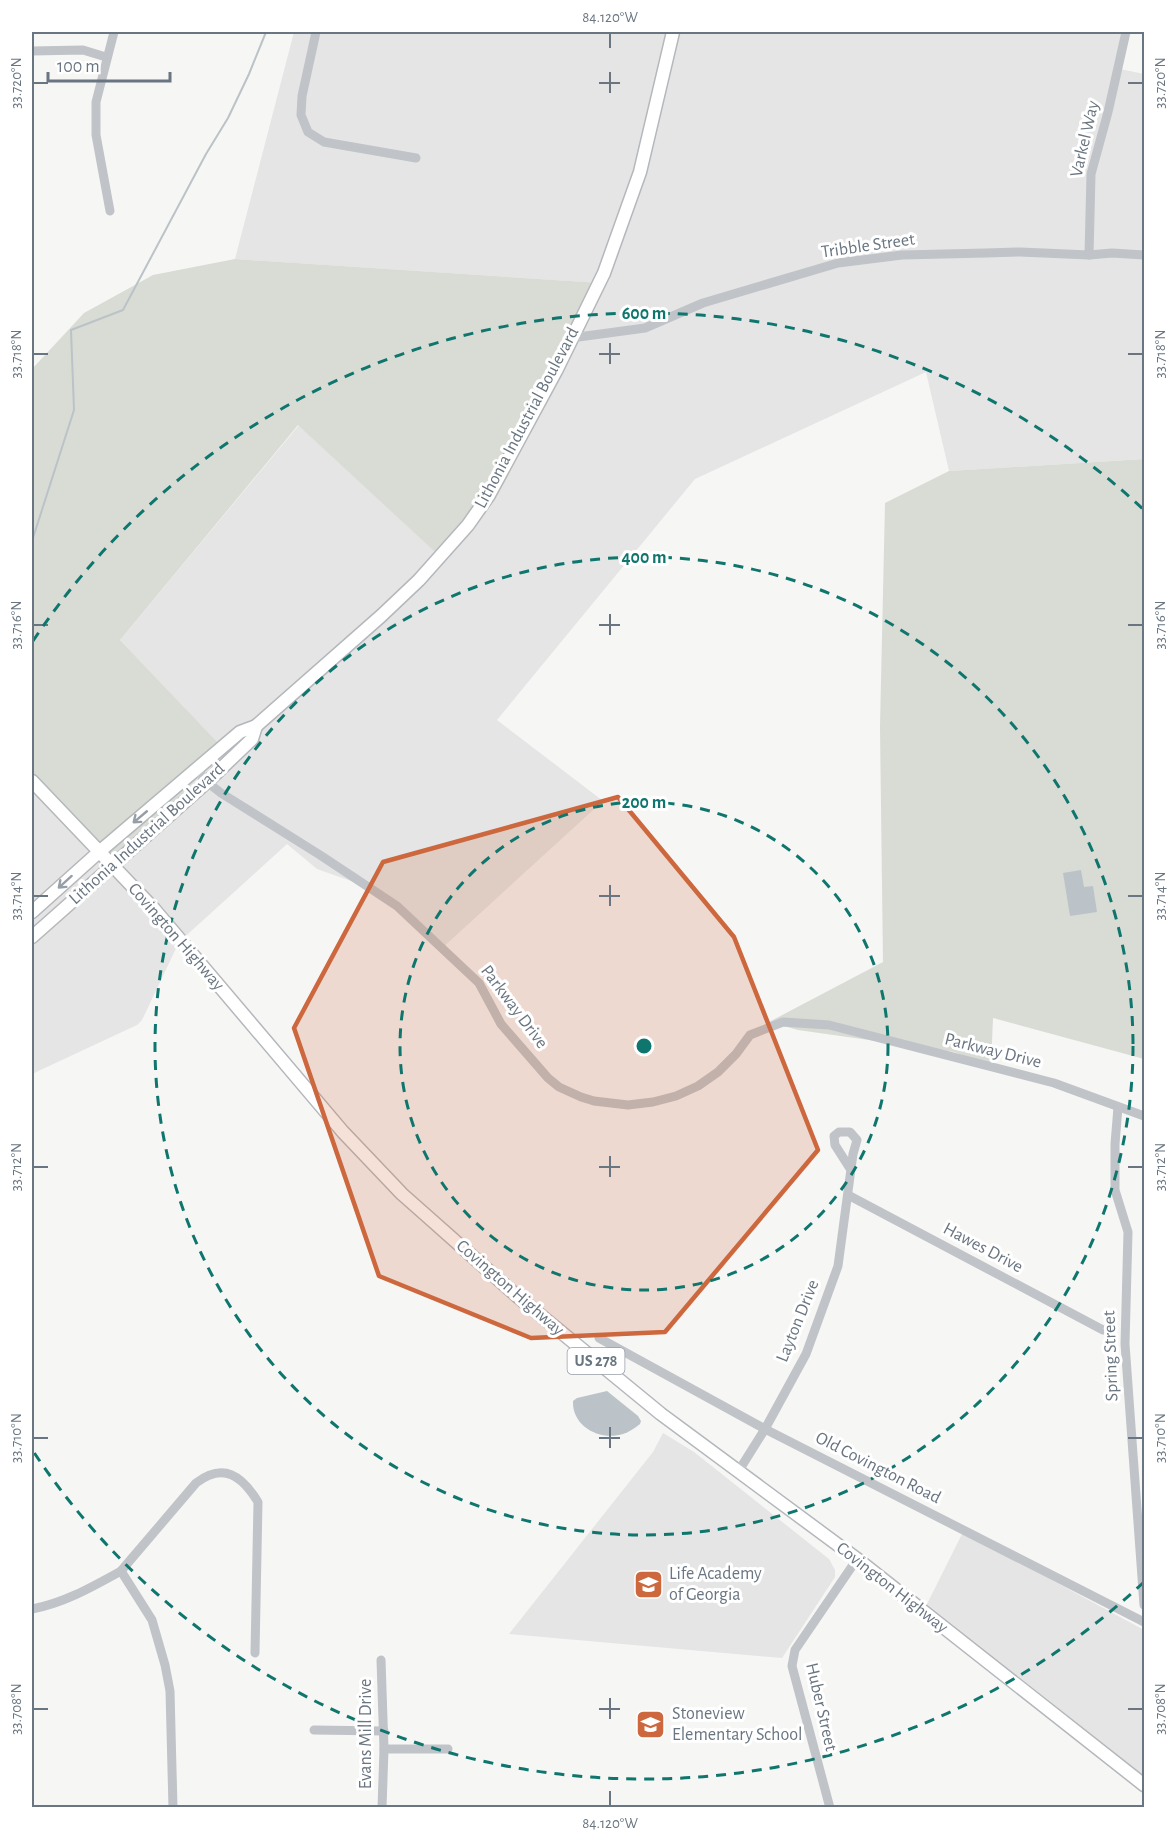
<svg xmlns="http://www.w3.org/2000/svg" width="1176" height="1839" font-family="'Alegreya Sans',sans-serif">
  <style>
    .built { fill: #e4e5e4 }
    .green { fill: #d8dcd5 }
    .water { fill: #bbc3c8 }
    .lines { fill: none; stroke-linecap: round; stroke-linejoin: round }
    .stream { stroke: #bbc3c8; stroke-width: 2 }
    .major-casing { stroke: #b4b7bb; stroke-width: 15 }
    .minor { stroke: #c0c3c7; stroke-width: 9 }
    .major { stroke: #fff; stroke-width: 12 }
    .oneway { stroke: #969ea7 }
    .marked { fill: #cd673d; fill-opacity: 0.2; stroke: #cd673d; stroke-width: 4.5; stroke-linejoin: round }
    .ticks { fill: none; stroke: #697581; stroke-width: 2 }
    .ring { fill: none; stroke: #0f766e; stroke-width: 3; stroke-dasharray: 10 8 }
    .labels { text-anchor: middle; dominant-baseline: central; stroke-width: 6; stroke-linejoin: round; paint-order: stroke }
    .shield { fill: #fff; stroke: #969ea7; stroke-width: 1.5 }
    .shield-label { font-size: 16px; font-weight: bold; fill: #697581 }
    .street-label { font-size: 18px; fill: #697581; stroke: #fff }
    .poi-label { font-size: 18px; fill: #697581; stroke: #fff; text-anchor: start }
    .centre { fill: #0f766e; stroke: #fff; stroke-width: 3 }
    .ring-label { font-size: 18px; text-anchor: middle; font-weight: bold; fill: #0f766e; stroke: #fff; stroke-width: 6; stroke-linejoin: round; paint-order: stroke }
    .neatline { fill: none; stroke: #697581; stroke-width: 2 }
    .ticks-label { font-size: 15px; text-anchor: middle; fill: #697581 }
  </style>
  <rect width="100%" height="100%" fill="#f6f6f4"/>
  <g class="built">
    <path d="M294,32H1125L1115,68L1144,74V459L949,471L926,372L695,479L497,720L603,801L440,950L371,888L317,869L287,844L179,942L142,1020L137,1025L32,1074V783L112,865L225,750L120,640L299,425L436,553L600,283L235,259Z"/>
    <path d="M663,1433L694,1452L829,1559L835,1570V1577L782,1658L509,1634L653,1452Z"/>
    <path d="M963,1532L1144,1630V1776L927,1604Z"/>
  </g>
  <g class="green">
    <path d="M235,259L601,283L500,480L436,553L298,425L120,640L225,750L112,866L32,783V369L84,313L153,275Z"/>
    <path d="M1144,459V1059L993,1018L991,1065L954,1052L798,1030L769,1022L883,962L880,727L885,503L949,471Z"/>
  </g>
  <g class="water">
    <path d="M1081,870L1084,887L1093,886L1097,912L1070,916L1063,873Z"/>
    <path d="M607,1391L638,1416L641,1421L640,1424C635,1428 629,1432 623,1434C600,1441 572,1427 573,1401L577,1398Z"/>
  </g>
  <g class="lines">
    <path class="stream" d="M32,541L74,410L71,330L123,310L206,154L228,118L249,74L266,32"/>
    <defs>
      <g id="major">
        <path d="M32,781L154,909L343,1132L402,1194L428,1217L517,1296L661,1414L857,1559L1144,1785"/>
        <path d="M32,912L99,852L240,732L256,726L381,616L419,580L468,525L489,495L556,371L604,273L640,172L673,32"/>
        <path d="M32,937L207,782L252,739L256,726"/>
      </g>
    </defs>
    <use href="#major" class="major-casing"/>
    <g class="minor">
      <path d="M316,32L302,96L301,115L308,132L324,142L416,158"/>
      <path d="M32,51L83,50L106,57"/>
      <path d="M110,211L96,135V102L114,32"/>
      <path d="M1089,255L1091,174L1108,112L1126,32"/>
      <path d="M571,338L645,328L703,303L838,263L902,255L986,253L1020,252L1089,255L1112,253L1144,255"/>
      <path d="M196,769L207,782L221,793L320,855L397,906L479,983L501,1024L548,1078L559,1087L581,1097L594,1101L628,1105L653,1102L676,1096L698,1086L718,1072L736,1054L750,1035L783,1022L829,1025L1054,1083L1144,1116"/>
      <path d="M1118,1107L1115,1144V1190L1128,1232L1125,1344L1144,1605"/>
      <path d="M848,1195L1103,1330"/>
      <path d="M599,1338L765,1429L1144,1622"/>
      <path d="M738,1472L765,1429L806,1354L838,1266L853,1154L857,1140L850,1132H839L834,1136L835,1145L851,1170"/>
      <path d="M32,1609C64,1603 92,1587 121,1571"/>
      <path d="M381,1660L384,1749L382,1808"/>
      <path d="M314,1730L384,1731"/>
      <path d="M384,1749H448"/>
      <path d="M173,1808L170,1691L165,1665L152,1620L121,1571L196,1483C224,1462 242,1476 258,1502L255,1653"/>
      <path d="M830,1808L792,1666L795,1650L857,1559"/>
    </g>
    <use href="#major" class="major"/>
  </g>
  <defs><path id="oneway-shaft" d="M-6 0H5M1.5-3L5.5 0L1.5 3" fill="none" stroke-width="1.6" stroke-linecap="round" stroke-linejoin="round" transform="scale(1.5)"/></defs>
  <g class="oneway">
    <use href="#oneway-shaft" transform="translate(140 817) rotate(140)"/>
    <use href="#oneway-shaft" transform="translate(65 882) rotate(138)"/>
  </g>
  <path class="marked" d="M618,797L734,937L818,1150L665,1332L531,1338L379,1276L294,1028L383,862Z"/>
  <path class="ticks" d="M610,33V48M610,72V93M33,83H48M599,83H620M1128,83H1143M610,343V364M33,354H48M599,354H620M1128,354H1143M610,614V635M33,625H48M599,625H620M1128,625H1143M610,885V906M33,896H48M599,896H620M1128,896H1143M610,1156V1177M33,1167H48M599,1167H620M1128,1167H1143M610,1427V1448M33,1438H48M599,1438H620M1128,1438H1143M610,1698V1719M33,1709H48M599,1709H620M1128,1709H1143M610,1791V1806"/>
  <g class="ring">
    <circle cx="644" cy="1046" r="244"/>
    <circle cx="644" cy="1046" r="489"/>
    <path d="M1144 1582A733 733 0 0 1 33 1451M33 641A733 733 0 0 1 1144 510"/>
  </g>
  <defs>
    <symbol id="school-square" viewBox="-11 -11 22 22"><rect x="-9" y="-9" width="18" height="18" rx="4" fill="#cd673d" stroke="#fff"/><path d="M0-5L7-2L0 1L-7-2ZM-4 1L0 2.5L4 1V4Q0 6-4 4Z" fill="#fff"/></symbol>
  </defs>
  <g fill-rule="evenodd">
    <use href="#school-square" x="632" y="1568" width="33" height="33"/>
    <use href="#school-square" x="634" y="1708" width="33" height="33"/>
  </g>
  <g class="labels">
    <rect class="shield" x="567.5" y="1348" width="57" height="26" rx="4.5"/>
    <g class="shield-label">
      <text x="596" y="1361">US 278</text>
    </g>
    <g class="street-label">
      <text transform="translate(1085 139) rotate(-77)">Varkel Way</text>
      <text transform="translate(868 246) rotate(-8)">Tribble Street</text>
      <text transform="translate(527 418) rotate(-62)">Lithonia Industrial Boulevard</text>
      <text transform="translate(147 834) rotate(-42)">Lithonia Industrial Boulevard</text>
      <text transform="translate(176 937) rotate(49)">Covington Highway</text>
      <text transform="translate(514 1007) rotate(53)">Parkway Drive</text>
      <text transform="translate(993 1051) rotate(14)">Parkway Drive</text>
      <text transform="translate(983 1248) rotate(28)">Hawes Drive</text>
      <text transform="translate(510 1288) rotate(41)">Covington Highway</text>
      <text transform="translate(798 1321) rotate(-68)">Layton Drive</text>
      <text transform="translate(1111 1356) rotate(-92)">Spring Street</text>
      <text transform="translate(878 1468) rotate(27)">Old Covington Road</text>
      <text transform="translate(892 1588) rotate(38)">Covington Highway</text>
      <text transform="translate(821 1707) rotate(77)">Huber Street</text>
      <text transform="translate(366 1734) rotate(-90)">Evans Mill Drive</text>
    </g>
    <g class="poi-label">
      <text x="669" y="1574">Life Academy<tspan x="669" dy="21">of Georgia</tspan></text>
      <text x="672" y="1714">Stoneview<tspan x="672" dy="21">Elementary School</tspan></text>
    </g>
  </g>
  <circle cx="644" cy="1046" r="9" class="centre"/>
  <g class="ring-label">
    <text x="644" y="319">600 m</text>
    <text x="644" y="563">400 m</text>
    <text x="644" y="808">200 m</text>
  </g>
  <rect width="1176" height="1839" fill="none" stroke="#ffffff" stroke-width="66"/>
  <path d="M48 72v9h122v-9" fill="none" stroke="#697581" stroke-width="3"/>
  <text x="57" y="72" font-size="18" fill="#697581" stroke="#ffffff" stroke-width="4.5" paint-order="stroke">100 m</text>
  <rect x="33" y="33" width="1110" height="1773" class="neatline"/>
  <g class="ticks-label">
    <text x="610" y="22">84.120°W</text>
    <text transform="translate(16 83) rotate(-90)" y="5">33.720°N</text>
    <text transform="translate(1160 83) rotate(-90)" y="5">33.720°N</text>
    <text transform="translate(16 354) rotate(-90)" y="5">33.718°N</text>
    <text transform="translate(1160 354) rotate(-90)" y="5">33.718°N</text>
    <text transform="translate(16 625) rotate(-90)" y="5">33.716°N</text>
    <text transform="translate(1160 625) rotate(-90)" y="5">33.716°N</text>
    <text transform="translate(16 896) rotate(-90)" y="5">33.714°N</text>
    <text transform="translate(1160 896) rotate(-90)" y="5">33.714°N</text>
    <text transform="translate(16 1167) rotate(-90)" y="5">33.712°N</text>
    <text transform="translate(1160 1167) rotate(-90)" y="5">33.712°N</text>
    <text transform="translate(16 1438) rotate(-90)" y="5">33.710°N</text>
    <text transform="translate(1160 1438) rotate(-90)" y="5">33.710°N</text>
    <text transform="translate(16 1709) rotate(-90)" y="5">33.708°N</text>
    <text transform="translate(1160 1709) rotate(-90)" y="5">33.708°N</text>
    <text x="610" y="1828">84.120°W</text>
  </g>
</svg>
